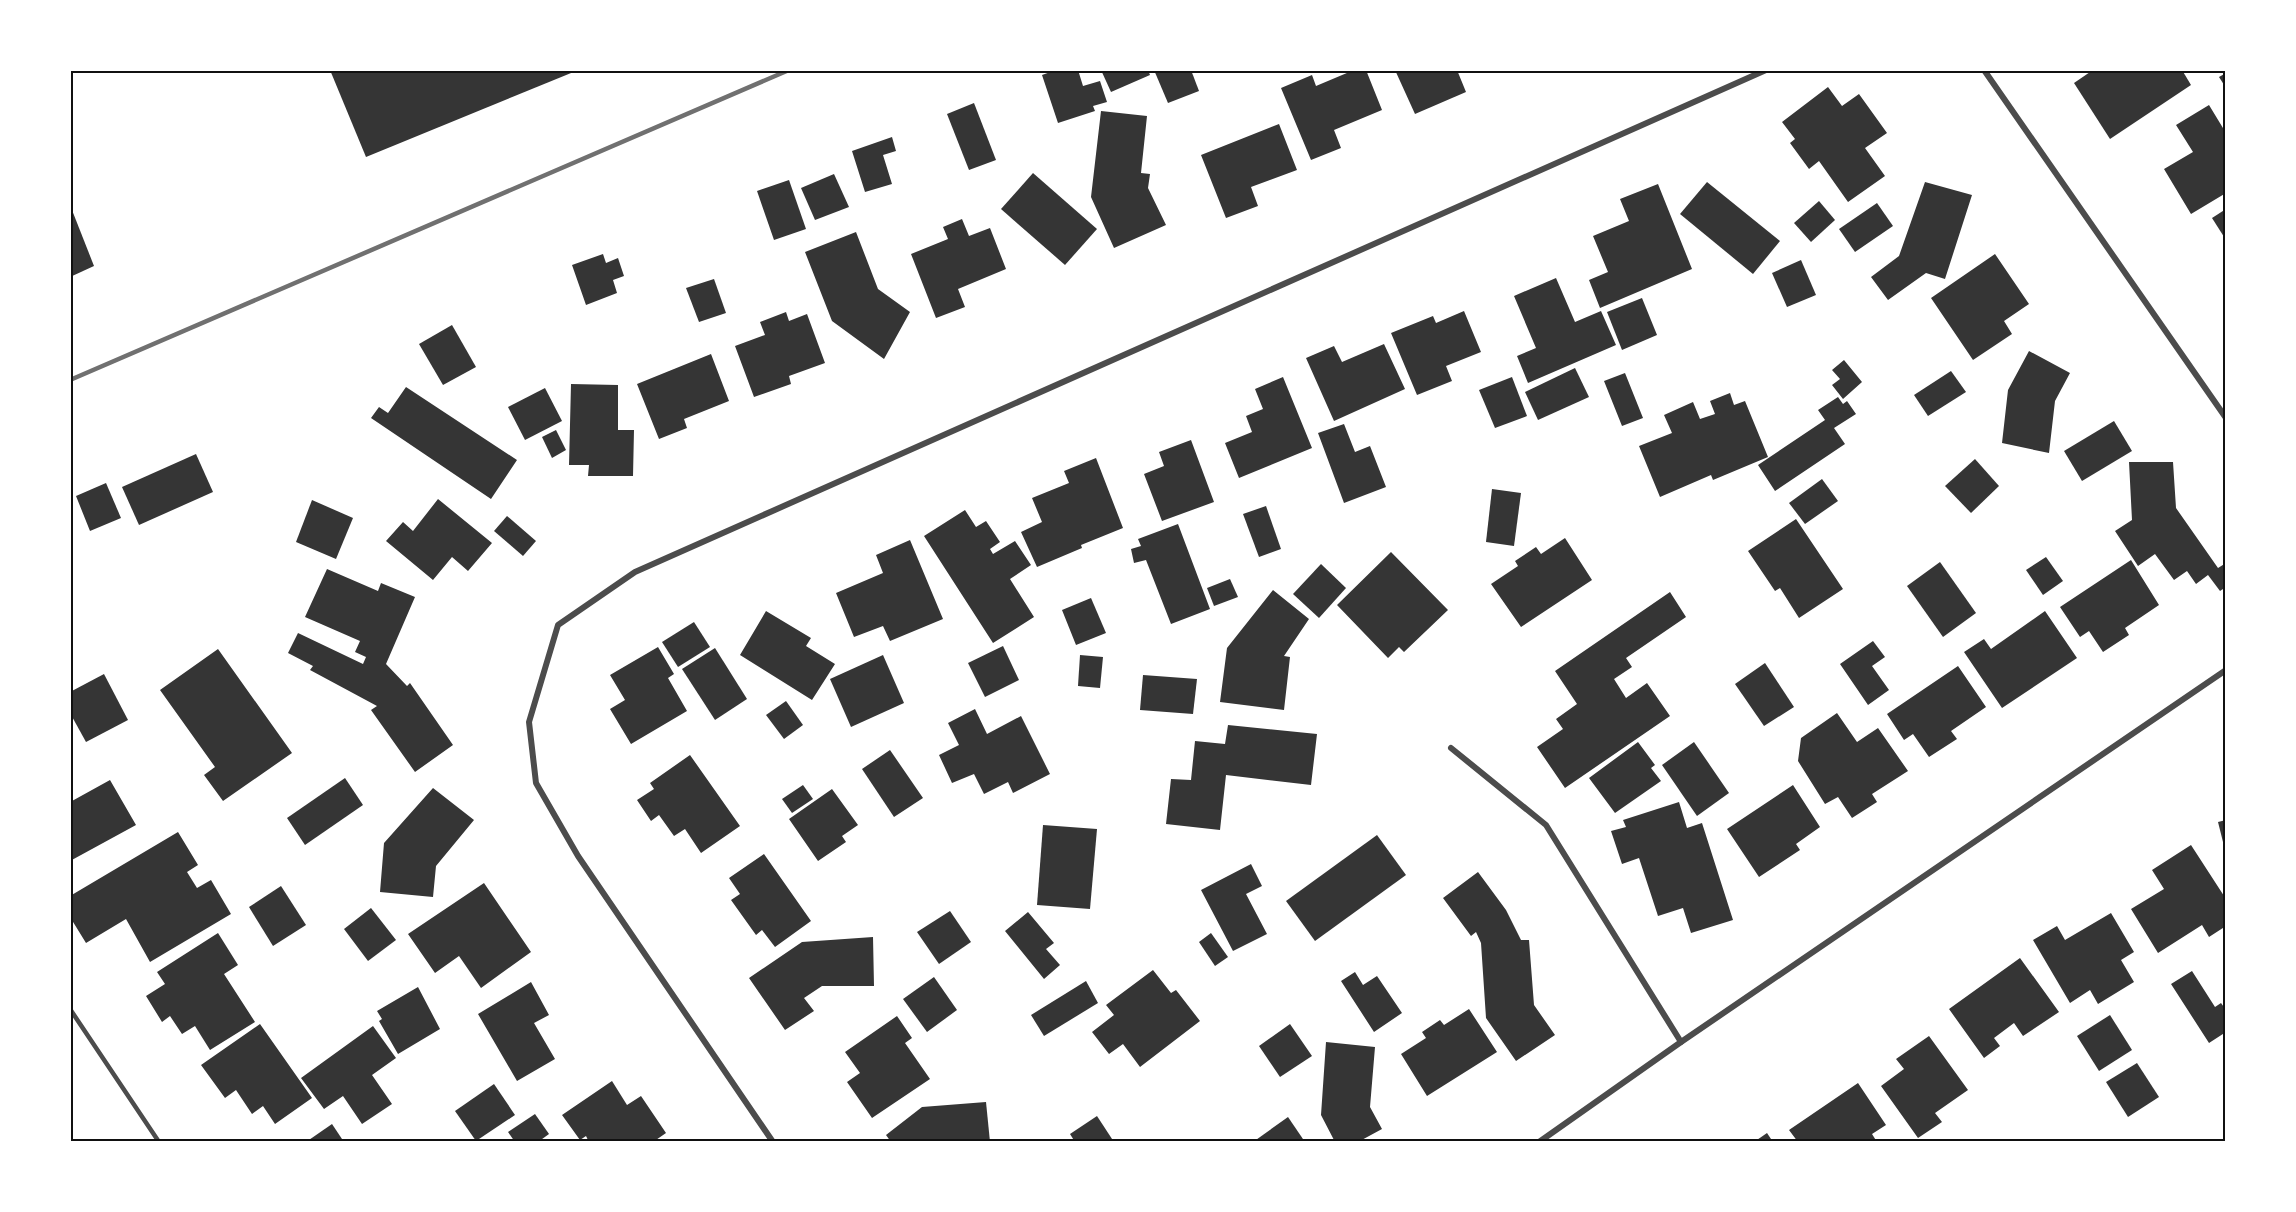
<svg xmlns="http://www.w3.org/2000/svg" width="2296" height="1212" font-family="'Archivo Narrow',sans-serif">
  <style>
    .building { fill: #353535 }
    .lines { fill: none; stroke-linecap: round; stroke-linejoin: round }
    .service { stroke: #4c4c4c; stroke-width: 4.5 }
    .minor { stroke: #4c4c4c; stroke-width: 6 }
    .rail { stroke: #707070; stroke-width: 4.5 }
    .neatline { fill: none; stroke: #111; stroke-width: 2 }
  </style>
  <rect width="100%" height="100%" fill="#fff"/>
  <g class="building">
    <path d="M330,70H576V71L366,157Z"/>
    <path d="M1056,70H1078L1083,86L1100,81L1107,102L1093,106L1095,111L1058,123L1042,75Z"/>
    <path d="M1101,70H1148L1150,75L1111,92Z"/>
    <path d="M1154,70H1191L1199,91L1168,103Z"/>
    <path d="M1354,70H1366L1382,110L1334,130L1341,148L1311,160L1281,88L1312,75L1316,86Z"/>
    <path d="M1395,70H1457L1466,92L1415,114Z"/>
    <path d="M2093,70H2182L2191,85L2110,139L2074,83Z"/>
    <path d="M2226,73V88L2219,77Z"/>
    <path d="M1828,87L1842,106L1859,94L1887,133L1865,148L1885,176L1848,202L1819,161L1809,169L1790,143L1795,139L1782,122Z"/>
    <path d="M974,103L996,160L969,170L947,114Z"/>
    <path d="M2209,105L2226,133V193L2191,214L2164,169L2193,152L2176,125Z"/>
    <path d="M1101,111L1147,116L1141,173L1150,174L1148,188L1166,225L1114,248L1091,197Z"/>
    <path d="M1279,124L1297,170L1251,187L1258,206L1226,218L1201,155Z"/>
    <path d="M892,137L896,151L883,155L892,184L865,192L852,151Z"/>
    <path d="M1033,173L1097,229L1065,265L1001,209Z"/>
    <path d="M834,174L849,207L815,220L801,188Z"/>
    <path d="M789,180L806,229L774,240L757,191Z"/>
    <path d="M1707,182L1780,241L1753,274L1680,214Z"/>
    <path d="M1925,182L1972,195L1945,279L1926,273L1888,300L1871,277L1899,256Z"/>
    <path d="M1658,184L1692,269L1600,308L1589,280L1608,272L1593,236L1629,221L1620,199Z"/>
    <path d="M1819,201L1835,220L1811,242L1794,223Z"/>
    <path d="M1877,203L1893,226L1855,252L1839,229Z"/>
    <path d="M70,205L94,266L70,277Z"/>
    <path d="M2226,209V240L2212,218Z"/>
    <path d="M962,219L969,236L990,228L1006,269L958,289L965,307L936,318L911,254L948,239L943,227Z"/>
    <path d="M856,232L878,289L910,312L884,359L832,321L805,252Z"/>
    <path d="M603,254L606,263L618,258L624,276L613,280L617,293L586,305L572,265Z"/>
    <path d="M1995,254L2029,304L2004,321L2012,334L1973,360L1931,298Z"/>
    <path d="M1801,260L1816,295L1787,307L1772,273Z"/>
    <path d="M1556,278L1575,322L1601,311L1616,345L1528,383L1517,356L1536,348L1514,296Z"/>
    <path d="M714,279L726,313L699,322L686,288Z"/>
    <path d="M1642,298L1657,335L1622,350L1607,312Z"/>
    <path d="M1464,311L1481,352L1446,366L1452,381L1417,395L1391,333L1433,316L1436,323Z"/>
    <path d="M786,312L789,321L807,314L825,363L789,376L791,384L754,397L735,346L765,335L760,322Z"/>
    <path d="M452,325L476,367L443,385L419,344Z"/>
    <path d="M1384,344L1405,389L1334,421L1306,358L1334,346L1342,362Z"/>
    <path d="M2029,351L2070,373L2055,401L2049,453L2002,443L2008,390Z"/>
    <path d="M711,354L729,401L684,419L687,428L659,439L637,384Z"/>
    <path d="M1844,360L1862,382L1843,399L1832,385L1840,379L1832,370Z"/>
    <path d="M1575,368L1589,397L1538,420L1525,392Z"/>
    <path d="M1951,371L1966,392L1928,416L1914,395Z"/>
    <path d="M1625,373L1643,418L1622,426L1604,381Z"/>
    <path d="M1283,377L1312,448L1239,478L1225,443L1252,432L1246,416L1263,409L1255,389Z"/>
    <path d="M1512,377L1527,416L1495,428L1479,390Z"/>
    <path d="M571,384L618,385V430H634L633,476H588L589,465H569Z"/>
    <path d="M406,387L517,460L491,499L371,418L379,407L388,413Z"/>
    <path d="M545,388L562,421L525,440L508,407Z"/>
    <path d="M1730,393L1734,405L1745,401L1768,457L1713,480L1711,475L1660,497L1639,446L1672,433L1664,415L1693,402L1700,419L1715,414L1710,401Z"/>
    <path d="M1838,397L1843,404L1847,401L1856,414L1834,428L1845,444L1775,491L1758,465L1825,420L1818,410Z"/>
    <path d="M2114,421L2132,451L2082,481L2064,451Z"/>
    <path d="M1344,424L1355,452L1370,446L1386,487L1344,503L1318,433Z"/>
    <path d="M556,430L566,450L552,458L542,437Z"/>
    <path d="M1191,440L1214,502L1162,521L1144,474L1164,466L1159,452Z"/>
    <path d="M196,454L213,492L139,525L122,487Z"/>
    <path d="M1096,458L1123,528L1081,545L1082,548L1037,567L1021,532L1042,522L1032,498L1069,483L1064,471Z"/>
    <path d="M1975,459L1999,486L1971,513L1945,486Z"/>
    <path d="M2129,462H2173L2176,508L2218,568L2226,563V587L2220,591L2208,575L2196,584L2187,571L2174,580L2155,554L2138,566L2115,531L2132,520Z"/>
    <path d="M1822,479L1838,501L1805,524L1789,503Z"/>
    <path d="M106,483L121,518L90,531L76,496Z"/>
    <path d="M1492,489L1521,493L1514,546L1486,542Z"/>
    <path d="M438,499L492,543L468,571L452,557L433,580L386,541L403,522L413,531Z"/>
    <path d="M312,500L353,518L336,559L296,542Z"/>
    <path d="M1266,506L1281,549L1259,557L1243,514Z"/>
    <path d="M965,510L976,527L986,521L1000,542L990,549L993,554L1015,541L1031,565L1010,579L1034,617L993,643L924,536Z"/>
    <path d="M507,516L536,541L523,556L494,531Z"/>
    <path d="M1796,519L1843,589L1799,618L1780,588L1775,591L1748,551Z"/>
    <path d="M1178,524L1210,609L1171,624L1146,560L1134,563L1131,549L1141,546L1138,539Z"/>
    <path d="M1565,538L1592,580L1521,627L1491,584L1518,566L1515,561L1536,547L1541,554Z"/>
    <path d="M910,540L943,619L890,641L883,626L854,637L836,593L883,573L876,555Z"/>
    <path d="M1391,552L1448,610L1404,652L1399,647L1388,658L1337,605Z"/>
    <path d="M2046,557L2063,581L2043,595L2026,570Z"/>
    <path d="M2131,560L2159,605L2125,628L2129,635L2103,652L2089,631L2080,637L2060,607Z"/>
    <path d="M1940,562L1976,613L1943,637L1907,586Z"/>
    <path d="M1321,564L1346,588L1319,618L1293,594Z"/>
    <path d="M327,569L378,591L381,583L415,597L386,664L407,686L410,683L453,745L415,772L371,710L377,706L310,670L313,666L288,653L298,633L363,664L366,657L355,652L360,641L305,617Z"/>
    <path d="M1230,579L1238,597L1214,606L1207,588Z"/>
    <path d="M1273,590L1309,619L1284,656L1290,657L1284,710L1220,702L1227,648Z"/>
    <path d="M1670,592L1686,617L1626,658L1632,667L1614,679L1626,698L1647,683L1670,716L1565,788L1537,747L1563,729L1556,719L1577,704L1555,671Z"/>
    <path d="M1091,598L1106,633L1076,645L1062,610Z"/>
    <path d="M766,611L811,638L806,646L835,664L812,700L740,655Z"/>
    <path d="M2045,611L2077,658L2002,708L1964,652L1984,639L1991,649Z"/>
    <path d="M694,622L710,647L678,667L662,642Z"/>
    <path d="M1873,641L1885,657L1872,666L1889,690L1868,705L1840,664Z"/>
    <path d="M1003,646L1019,680L985,697L968,663Z"/>
    <path d="M658,647L674,674L668,678L687,711L631,744L610,709L625,700L610,675Z"/>
    <path d="M715,648L747,699L715,720L682,669Z"/>
    <path d="M218,649L292,753L223,801L204,775L215,767L160,690Z"/>
    <path d="M883,655L904,703L851,727L830,679Z"/>
    <path d="M1080,655L1103,657L1100,688L1078,686Z"/>
    <path d="M1765,663L1794,707L1764,726L1735,684Z"/>
    <path d="M1958,666L1986,707L1951,731L1957,739L1929,757L1913,734L1904,740L1887,714Z"/>
    <path d="M104,674L128,720L86,742L70,713V692Z"/>
    <path d="M1143,675L1197,679L1193,714L1140,710Z"/>
    <path d="M786,701L803,725L784,739L766,715Z"/>
    <path d="M975,709L987,734L1021,716L1050,774L1013,793L1008,782L984,794L974,774L952,783L939,755L959,745L948,723Z"/>
    <path d="M1837,713L1857,742L1878,728L1908,771L1872,794L1877,802L1852,818L1838,797L1825,804L1798,761L1801,738Z"/>
    <path d="M1228,725L1317,734L1311,785L1226,775L1220,830L1166,824L1171,779L1191,780L1195,741L1225,744Z"/>
    <path d="M1638,742L1655,765L1651,768L1661,781L1615,813L1589,778Z"/>
    <path d="M1694,742L1729,793L1697,816L1662,765Z"/>
    <path d="M890,750L923,798L894,817L862,769Z"/>
    <path d="M690,755L740,826L701,853L685,829L674,836L659,815L651,821L637,800L654,789L650,783Z"/>
    <path d="M345,778L363,805L305,845L287,818Z"/>
    <path d="M110,780L136,825L70,861V798L72,801Z"/>
    <path d="M803,785L813,799L792,813L782,799Z"/>
    <path d="M1793,785L1820,827L1796,844L1800,850L1759,877L1727,829Z"/>
    <path d="M433,788L474,820L436,866L433,897L380,892L384,843Z"/>
    <path d="M832,789L858,825L842,836L846,842L818,861L789,819Z"/>
    <path d="M1679,802L1687,828L1702,823L1733,920L1691,933L1683,908L1658,916L1639,858L1622,864L1611,831L1626,827L1623,820Z"/>
    <path d="M2226,820V850H2225L2218,822Z"/>
    <path d="M1043,825L1097,829L1090,909L1037,905Z"/>
    <path d="M178,832L198,865L187,872L197,888L211,880L231,914L150,962L126,919L86,943L70,917V896Z"/>
    <path d="M1377,835L1406,875L1315,941L1286,901Z"/>
    <path d="M2191,845L2226,899V926L2209,937L2202,925L2158,953L2131,909L2164,889L2152,870Z"/>
    <path d="M764,854L811,921L775,947L762,930L756,935L731,900L740,894L729,878Z"/>
    <path d="M1251,864L1262,886L1246,894L1267,934L1233,951L1201,890Z"/>
    <path d="M1478,872L1506,910L1521,940H1529L1534,1005L1555,1035L1516,1061L1486,1018L1481,943L1476,932L1471,936L1443,898Z"/>
    <path d="M484,883L531,952L481,988L459,956L435,973L408,934Z"/>
    <path d="M281,886L306,925L273,946L249,907Z"/>
    <path d="M371,908L396,940L368,961L344,929Z"/>
    <path d="M950,911L971,942L939,964L917,932Z"/>
    <path d="M1028,912L1054,943L1046,949L1060,965L1044,979L1005,931Z"/>
    <path d="M2111,913L2134,952L2121,960L2134,982L2098,1004L2090,990L2070,1003L2033,940L2057,926L2065,940Z"/>
    <path d="M218,933L238,965L224,974L255,1022L210,1050L195,1026L182,1034L170,1016L162,1022L146,996L165,984L157,972Z"/>
    <path d="M1211,933L1228,957L1215,966L1199,942Z"/>
    <path d="M873,937L874,986H822L804,998L814,1011L785,1030L749,978L802,942Z"/>
    <path d="M2020,958L2059,1012L2023,1036L2014,1023L1994,1038L2000,1046L1984,1058L1949,1009Z"/>
    <path d="M1153,970L1171,993L1176,990L1200,1021L1140,1067L1123,1044L1109,1054L1092,1032L1114,1015L1106,1005Z"/>
    <path d="M2192,971L2215,1007L2221,1003L2226,1010V1032L2209,1043L2171,984Z"/>
    <path d="M1355,972L1363,985L1377,976L1402,1013L1374,1032L1341,981Z"/>
    <path d="M934,977L957,1010L927,1032L903,999Z"/>
    <path d="M1086,981L1098,1003L1044,1036L1031,1015Z"/>
    <path d="M531,982L549,1015L534,1023L555,1059L517,1081L478,1014Z"/>
    <path d="M418,987L440,1029L398,1054L379,1021L382,1019L377,1011Z"/>
    <path d="M1469,1009L1497,1052L1427,1096L1401,1054L1426,1038L1422,1032L1440,1020L1444,1025Z"/>
    <path d="M2110,1015L2132,1050L2099,1071L2077,1036Z"/>
    <path d="M897,1016L912,1038L905,1043L930,1079L872,1118L847,1082L860,1073L845,1052Z"/>
    <path d="M260,1024L312,1098L275,1124L263,1106L252,1114L236,1090L225,1098L201,1065Z"/>
    <path d="M1290,1024L1312,1056L1280,1077L1259,1046Z"/>
    <path d="M373,1026L396,1058L372,1075L392,1104L362,1124L343,1096L324,1109L301,1078Z"/>
    <path d="M1929,1036L1968,1090L1935,1113L1942,1122L1918,1138L1881,1086L1904,1069L1896,1059Z"/>
    <path d="M1326,1042L1375,1047L1370,1107L1382,1129L1358,1142H1335L1321,1115Z"/>
    <path d="M2137,1063L2159,1097L2128,1117L2106,1082Z"/>
    <path d="M612,1081L627,1105L641,1096L666,1133L653,1142H589L586,1136L580,1140L562,1115Z"/>
    <path d="M1858,1083L1886,1125L1872,1134L1877,1142H1798L1789,1130Z"/>
    <path d="M494,1084L515,1115L476,1141L455,1111Z"/>
    <path d="M986,1102L990,1142H891L886,1135L922,1107Z"/>
    <path d="M535,1114L549,1134L538,1142H515L508,1132Z"/>
    <path d="M1097,1116L1114,1142H1075L1070,1134Z"/>
    <path d="M1288,1117L1305,1142H1253Z"/>
    <path d="M332,1124L344,1142H306Z"/>
    <path d="M1767,1133L1773,1142H1754Z"/>
  </g>
  <g class="lines">
    <path class="service" d="M70,1009L159,1142"/>
    <g class="minor">
      <path d="M1984,70L2226,418"/>
      <path d="M1451,748L1546,825L1681,1042"/>
      <path d="M773,1142L578,856L536,783L529,722L558,625L635,572L1766,70"/>
      <path d="M1539,1142L1681,1042L2226,670"/>
    </g>
    <path class="rail" d="M70,380L789,70"/>
  </g>
  <rect width="2296" height="1212" fill="none" stroke="#ffffff" stroke-width="144"/>
  <rect x="72" y="72" width="2152" height="1068" class="neatline"/>
</svg>
